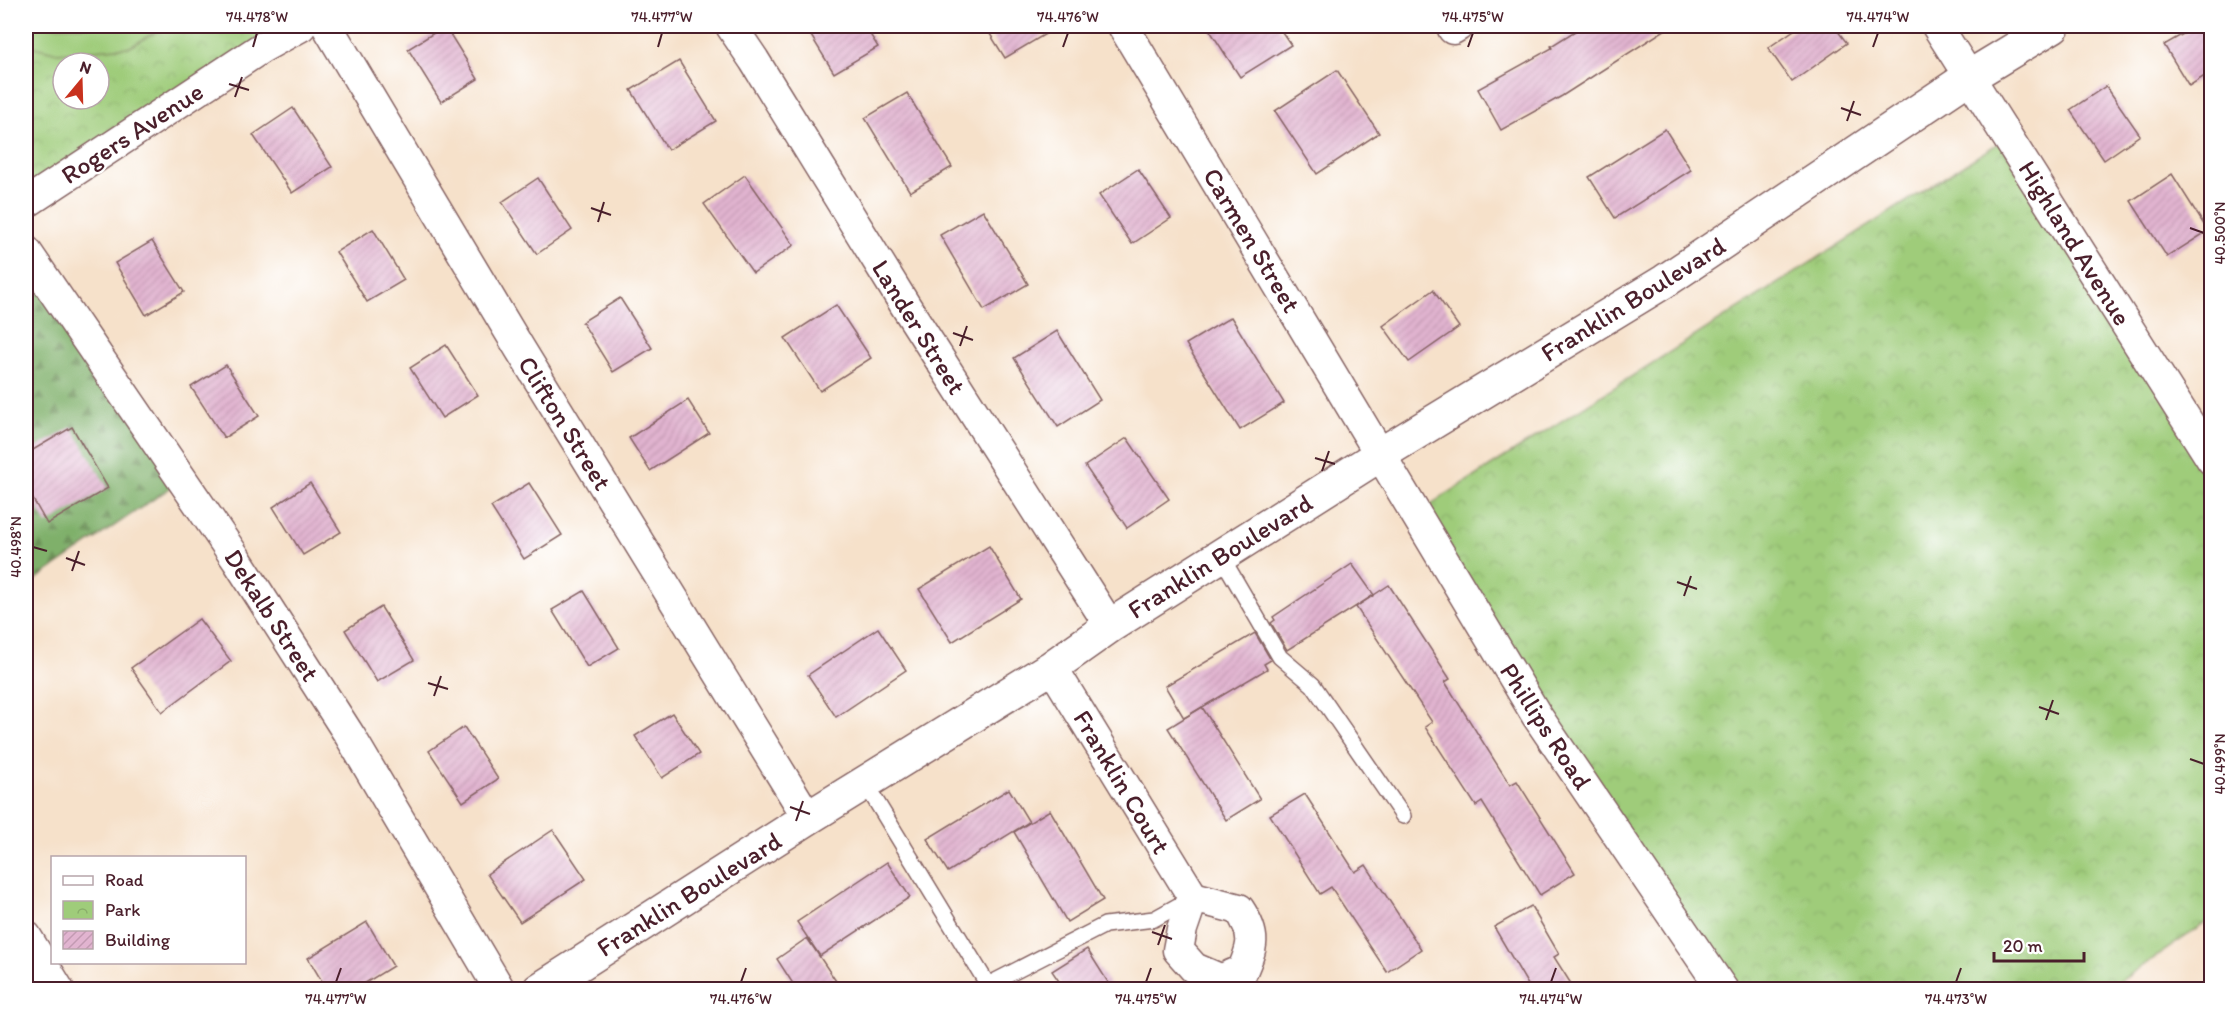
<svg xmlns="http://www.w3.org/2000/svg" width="2237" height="1015" font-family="Itim,sans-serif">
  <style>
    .forest { fill: url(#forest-firs); stroke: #64684a; stroke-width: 1.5 }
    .park { fill: url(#park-crowns); stroke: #747652; stroke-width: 1.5; fill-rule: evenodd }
    .garden { fill: #9fcc7a; stroke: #747652; stroke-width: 1.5 }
    .building { fill: url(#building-hatch) }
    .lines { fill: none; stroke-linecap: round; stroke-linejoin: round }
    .service-casing { stroke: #866363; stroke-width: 18 }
    .minor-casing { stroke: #866363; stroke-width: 33 }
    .tertiary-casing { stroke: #866363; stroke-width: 36 }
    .service { stroke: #fff; stroke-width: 15 }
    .minor { stroke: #fff; stroke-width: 30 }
    .tertiary { stroke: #fff; stroke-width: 33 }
    .ticks { fill: none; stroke: #4a1f2b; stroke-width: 2 }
    .labels { text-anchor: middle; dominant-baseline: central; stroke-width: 4.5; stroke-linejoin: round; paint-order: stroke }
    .street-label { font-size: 26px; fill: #4a1f2b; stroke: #fff }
    .neatline { fill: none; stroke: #4a1f2b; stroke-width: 2 }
    .ticks-label { font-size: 15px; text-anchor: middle; fill: #4a1f2b }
  </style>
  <defs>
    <pattern id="forest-firs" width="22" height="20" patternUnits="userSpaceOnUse" patternTransform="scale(1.5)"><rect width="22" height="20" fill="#7fb06a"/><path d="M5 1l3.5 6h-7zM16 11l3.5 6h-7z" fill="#6a8f57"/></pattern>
    <pattern id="park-crowns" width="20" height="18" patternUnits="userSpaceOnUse" patternTransform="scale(1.5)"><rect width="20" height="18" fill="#9fcc7a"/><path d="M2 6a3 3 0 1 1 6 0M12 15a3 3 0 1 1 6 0" fill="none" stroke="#8aaf6a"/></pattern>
    <pattern id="building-hatch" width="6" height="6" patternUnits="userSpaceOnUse" patternTransform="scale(1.5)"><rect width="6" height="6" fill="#e1b4d0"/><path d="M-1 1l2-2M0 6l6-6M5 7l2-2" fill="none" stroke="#c39ab3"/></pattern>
  </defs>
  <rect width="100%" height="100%" fill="#fff"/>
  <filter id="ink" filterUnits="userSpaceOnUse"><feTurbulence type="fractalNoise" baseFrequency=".0167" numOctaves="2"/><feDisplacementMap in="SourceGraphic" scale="12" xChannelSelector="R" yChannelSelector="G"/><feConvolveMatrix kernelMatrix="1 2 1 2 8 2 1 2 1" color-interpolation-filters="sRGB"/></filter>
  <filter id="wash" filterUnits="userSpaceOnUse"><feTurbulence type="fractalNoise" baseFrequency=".008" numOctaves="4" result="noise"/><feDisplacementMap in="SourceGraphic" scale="24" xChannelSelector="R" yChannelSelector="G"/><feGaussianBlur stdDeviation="1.35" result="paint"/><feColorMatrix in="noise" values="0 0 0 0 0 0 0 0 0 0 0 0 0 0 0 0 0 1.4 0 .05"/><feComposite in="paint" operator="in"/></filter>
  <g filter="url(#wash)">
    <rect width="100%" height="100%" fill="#f6e1ca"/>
    <path class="forest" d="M26,219L183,479L26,586Z"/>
    <g class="park">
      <path d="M26,26H323L26,214ZM63,63H99V99H63Z"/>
      <path d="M2000,142L2211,471V919L2112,987L2113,989H1713L1420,511Z"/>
    </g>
    <path class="garden" d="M26,26H166L130,47L58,53L26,45Z"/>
    <g id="blocks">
      <g class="building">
        <path d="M445,26L478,79L441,102L408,49Z"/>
        <path d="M805,26H865L878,47L834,73Z"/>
        <path d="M985,26H1059L1005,58Z"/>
        <path d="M1207,26H1278L1291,45L1240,77Z"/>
        <path d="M1583,26H1671L1562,96L1501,130L1478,89L1552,48L1551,46Z"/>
        <path d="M1800,26H1834L1847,43L1792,82L1768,48Z"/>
        <path d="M2197,26H2211V72L2189,86L2164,45Z"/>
        <path d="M679,61L716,121L668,150L631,90Z"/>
        <path d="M1337,70L1379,133L1317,174L1275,111Z"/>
        <path d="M2106,86L2140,135L2104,160L2070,110Z"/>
        <path d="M907,93L952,167L910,192L865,118Z"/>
        <path d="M293,108L332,167L292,193L253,135Z"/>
        <path d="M1665,129L1691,170L1615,218L1589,177Z"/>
        <path d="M1138,169L1171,218L1132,244L1099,195Z"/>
        <path d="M2172,174L2208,231L2167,257L2131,201Z"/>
        <path d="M745,175L794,245L753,273L704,204Z"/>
        <path d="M538,178L572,230L537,254L502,202Z"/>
        <path d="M983,210L1028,284L984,310L940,235Z"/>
        <path d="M373,229L404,280L367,302L336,252Z"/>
        <path d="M152,241L184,292L146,315L115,263Z"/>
        <path d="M1433,290L1459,327L1409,362L1383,326Z"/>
        <path d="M620,298L652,348L613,372L582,322Z"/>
        <path d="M836,305L871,358L820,391L785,338Z"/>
        <path d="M1231,317L1284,403L1240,430L1186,344Z"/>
        <path d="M1057,331L1100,400L1058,427L1014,358Z"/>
        <path d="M446,345L478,395L442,418L410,368Z"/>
        <path d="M226,365L259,416L224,438L191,387Z"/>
        <path d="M688,400L709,433L650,471L629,438Z"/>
        <path d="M72,427L108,488L47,524L26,487V454Z"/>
        <path d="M1127,438L1169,499L1127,528L1085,466Z"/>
        <path d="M310,483L341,532L303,555L273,507Z"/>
        <path d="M529,483L562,535L524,559L491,507Z"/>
        <path d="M989,546L1021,599L952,642L919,589Z"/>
        <path d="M1352,564L1374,595L1287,650L1271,623L1275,620L1273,617Z"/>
        <path d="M1389,585L1450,679L1445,682L1510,785L1517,781L1575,873L1540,895L1482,802L1476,806L1425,727L1432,722L1356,607Z"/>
        <path d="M584,591L619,648L587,667L552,610Z"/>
        <path d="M381,607L414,660L377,682L345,630Z"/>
        <path d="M199,619L231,661L162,712L131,668Z"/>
        <path d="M878,628L906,670L836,717L808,675Z"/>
        <path d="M1255,633L1271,660L1264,664L1267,669L1184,718L1165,686Z"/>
        <path d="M1202,707L1260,799L1226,820L1168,728Z"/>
        <path d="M672,713L699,754L662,778L635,736Z"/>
        <path d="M464,727L498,779L463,802L429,751Z"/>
        <path d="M1009,789L1029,822L948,872L927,839Z"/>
        <path d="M1305,794L1355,872L1366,865L1421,949L1387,972L1331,887L1320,894L1270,815Z"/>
        <path d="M1050,810L1103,900L1067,922L1014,832Z"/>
        <path d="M553,830L586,879L520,922L487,874Z"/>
        <path d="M887,862L910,897L820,956L797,922Z"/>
        <path d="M1531,906L1559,954L1554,957L1575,990H1531L1494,927Z"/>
        <path d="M367,922L393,966L354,990H327L308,958Z"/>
        <path d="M807,938L842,990H797L777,959Z"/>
        <path d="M1087,949L1113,990H1065L1052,971Z"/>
      </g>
    </g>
  </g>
  <g filter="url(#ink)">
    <use href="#blocks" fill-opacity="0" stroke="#866363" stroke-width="1.5"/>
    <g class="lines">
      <defs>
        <g id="service">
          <path d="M1221,556L1280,657L1313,685L1403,816"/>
          <path d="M865,783L988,985L1105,925L1154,919L1190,899"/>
        </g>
        <g id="minor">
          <path d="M327,26L520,349L808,818"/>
          <path d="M731,26L754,60L905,305L1110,626"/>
          <path d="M1123,26L1537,716L1723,990"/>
          <path d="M1937,26L2212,460"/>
          <path d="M1453,29L1458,26"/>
          <path d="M26,203L263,47L301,26"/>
          <path d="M26,251L237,560L350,736L500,990"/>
          <path d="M1052,667L1193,897"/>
          <path d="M1193,897L1239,909C1257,936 1253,946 1241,974H1233L1222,980L1194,968L1178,950L1182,929Z"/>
          <path d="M26,936L59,990"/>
        </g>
        <path id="tertiary" d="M539,990L808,818L1052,667L1110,626L1381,454L1665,281L1969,77L2053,26"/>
      </defs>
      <use href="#service" class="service-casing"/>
      <use href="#minor" class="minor-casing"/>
      <use href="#tertiary" class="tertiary-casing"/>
      <use href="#service" class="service"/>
      <use href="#minor" class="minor"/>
      <use href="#tertiary" class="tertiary"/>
    </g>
  </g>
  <path class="ticks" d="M253,47L257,33M658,47L662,33M1063,47L1068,33M1468,47L1473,33M1873,47L1878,33M229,84L249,90M235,97L242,77M1841,108L1861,115M1847,121L1854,101M591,208L611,215M598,222L604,202M2190,228L2204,233M953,333L973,340M960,346L967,326M1315,458L1335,464M1322,471L1329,451M33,547L47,551M66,558L85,565M72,571L79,551M1677,582L1697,589M1684,596L1691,576M428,683L448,689M434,696L441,676M2039,707L2059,714M2046,720L2053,700M2190,759L2204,764M790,807L810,814M796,821L803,801M1152,932L1172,939M1158,945L1165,925M336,982L341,968M741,982L746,968M1146,982L1151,968M1551,982L1556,968M1956,982L1961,968"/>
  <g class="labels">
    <g class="street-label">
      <text transform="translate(132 133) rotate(-33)">Rogers Avenue</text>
      <text transform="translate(1252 240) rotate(59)">Carmen Street</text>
      <text transform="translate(2075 243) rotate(58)">Highland Avenue</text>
      <text transform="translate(1633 299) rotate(-32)">Franklin Boulevard</text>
      <text transform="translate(919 327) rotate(58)">Lander Street</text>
      <text transform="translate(565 423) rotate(58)">Clifton Street</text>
      <text transform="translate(1220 556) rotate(-32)">Franklin Boulevard</text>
      <text transform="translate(272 615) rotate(57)">Dekalb Street</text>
      <text transform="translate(1546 726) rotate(57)">Phillips Road</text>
      <text transform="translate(1122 782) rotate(59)">Franklin Court</text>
      <text transform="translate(689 894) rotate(-32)">Franklin Boulevard</text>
    </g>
  </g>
  <rect width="2237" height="1015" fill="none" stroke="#fff" stroke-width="66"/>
  <rect x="51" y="856" width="195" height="108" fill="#ffffff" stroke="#b7a5aa" stroke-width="1.5"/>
  <rect x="63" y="876" width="30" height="9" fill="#ffffff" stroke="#b7a5aa" stroke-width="1.5"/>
  <text x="105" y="886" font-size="18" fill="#4a1f2b">Road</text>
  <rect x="63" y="901" width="30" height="18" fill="url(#park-crowns)" stroke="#b7a5aa" stroke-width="1.5"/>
  <text x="105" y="916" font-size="18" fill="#4a1f2b">Park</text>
  <rect x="63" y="931" width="30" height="18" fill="url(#building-hatch)" stroke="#b7a5aa" stroke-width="1.5"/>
  <text x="105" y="946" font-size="18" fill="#4a1f2b">Building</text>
  <g transform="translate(81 81) rotate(19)"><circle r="28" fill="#ffffff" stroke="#b7a5aa" stroke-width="1.5"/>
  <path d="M0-4.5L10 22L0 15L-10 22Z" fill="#c8321e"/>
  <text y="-9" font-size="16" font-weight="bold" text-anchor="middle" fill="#4a1f2b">N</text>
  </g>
  <path d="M1994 952v9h90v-9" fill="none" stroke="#4a1f2b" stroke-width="3"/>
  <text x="2003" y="952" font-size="18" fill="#4a1f2b" stroke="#ffffff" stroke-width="4.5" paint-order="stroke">20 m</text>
  <rect x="33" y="33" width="2171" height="949" class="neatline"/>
  <g class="ticks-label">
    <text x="257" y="22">74.478°W</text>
    <text x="662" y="22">74.477°W</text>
    <text x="1068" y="22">74.476°W</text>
    <text x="1473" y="22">74.475°W</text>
    <text x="1878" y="22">74.474°W</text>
    <text transform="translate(2220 233) rotate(-90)" y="5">40.500°N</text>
    <text transform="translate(16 547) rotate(-90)" y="5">40.498°N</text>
    <text transform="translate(2220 764) rotate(-90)" y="5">40.499°N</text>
    <text x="336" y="1004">74.477°W</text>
    <text x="741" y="1004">74.476°W</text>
    <text x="1146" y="1004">74.475°W</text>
    <text x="1551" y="1004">74.474°W</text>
    <text x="1956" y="1004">74.473°W</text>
  </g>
</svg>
